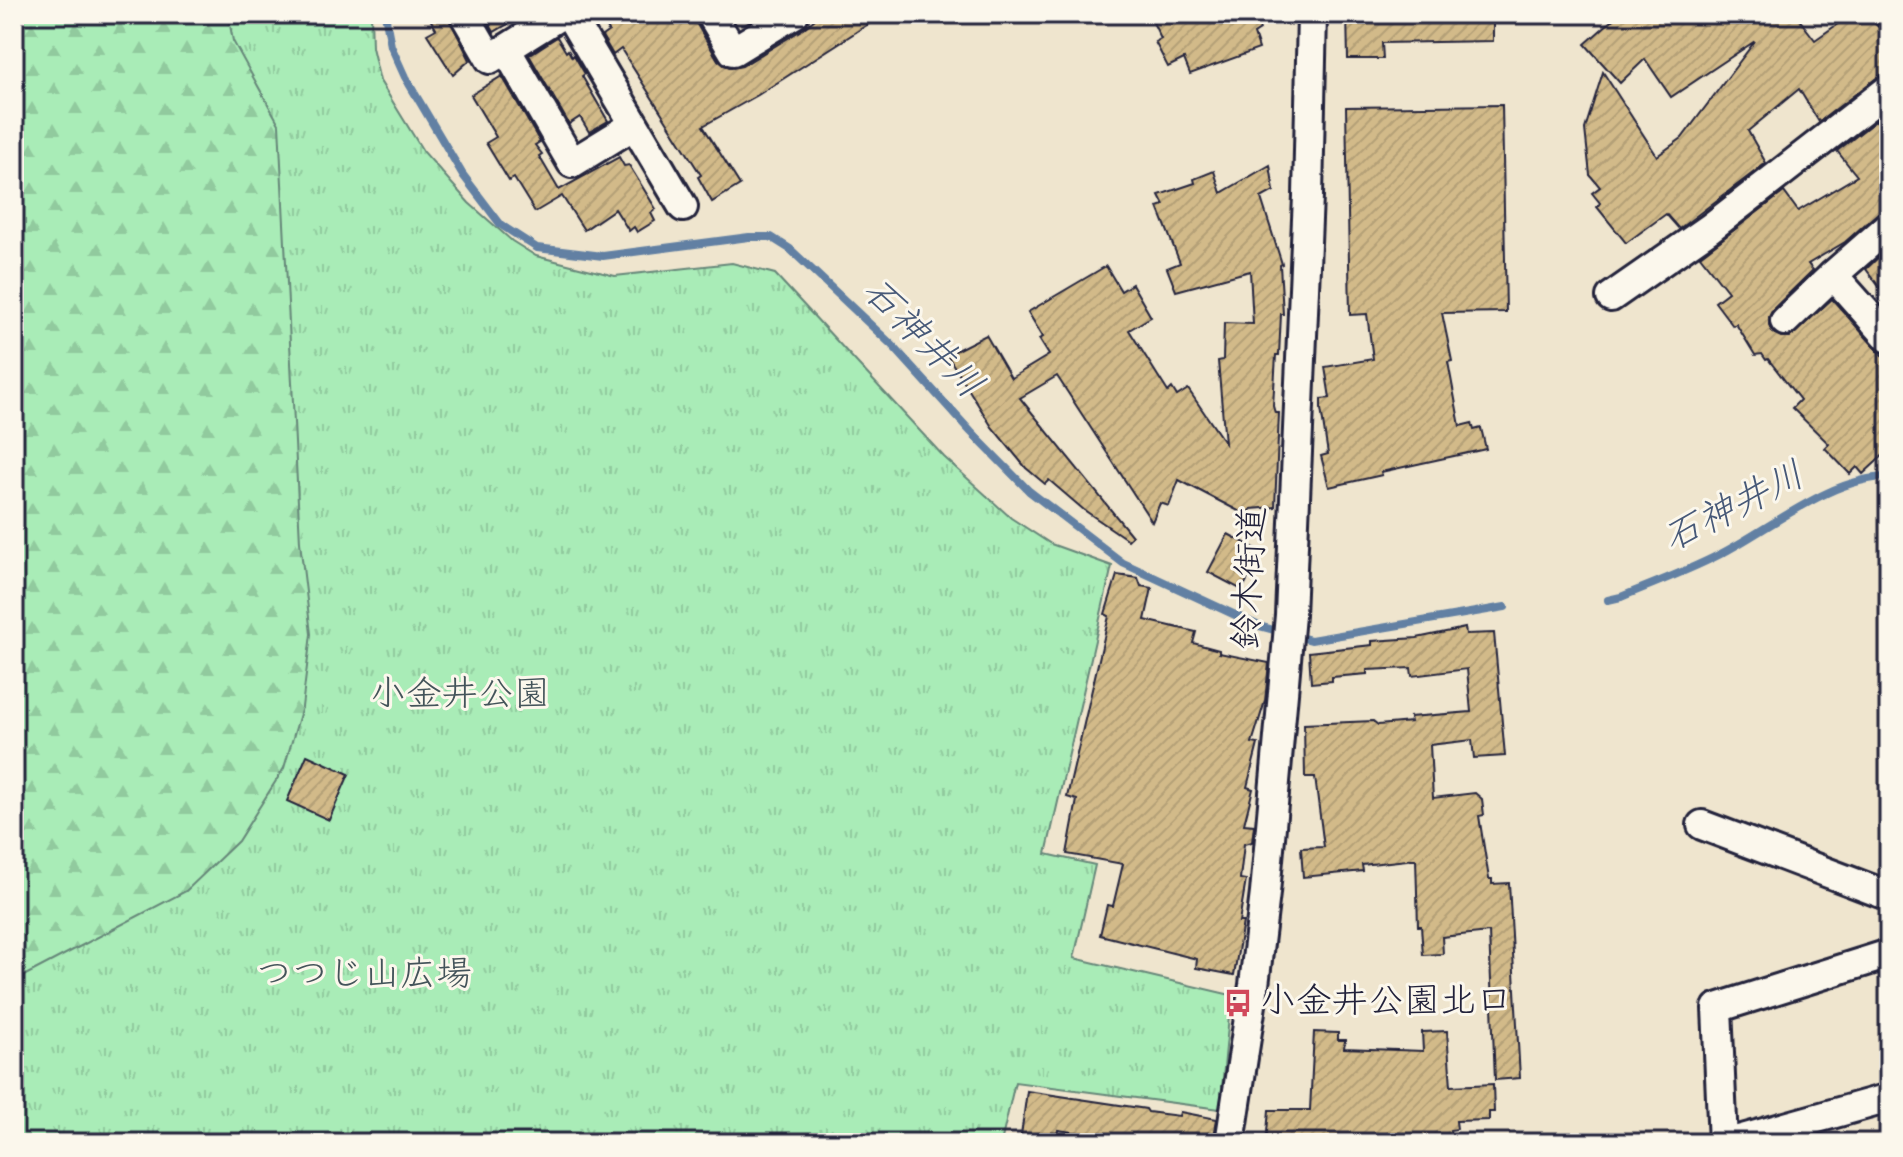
<svg xmlns="http://www.w3.org/2000/svg" width="1903" height="1157" font-family="'Indie Flower','Klee One',sans-serif">
  <style>
    .grass { fill: url(#grass-tufts); stroke: #668779; stroke-width: 2 }
    .forest { fill: url(#forest-firs); stroke: #668779; stroke-width: 2 }
    .lines { fill: none; stroke-linecap: round; stroke-linejoin: round }
    .stream { stroke: #6280a3; stroke-width: 8 }
    .building { fill: url(#building-hatch); stroke: #22223b; stroke-width: 2 }
    .minor-casing { stroke: #22223b; stroke-width: 34 }
    .minor { stroke: #fbf7ec; stroke-width: 28 }
    .labels { text-anchor: middle; dominant-baseline: central; stroke-width: 6; stroke-linejoin: round; paint-order: stroke }
    .street-label { font-size: 36px; fill: #22223b; stroke: #fbf7ec }
    .park-label { font-size: 36px; fill: #44545a; stroke: #fbf7ec }
    .poi-label { font-size: 36px; fill: #22223b; stroke: #fbf7ec; text-anchor: start }
    .water-label { font-size: 38px; font-style: italic; fill: #475978; stroke: #fbf7ec }
  </style>
  <defs>
    <pattern id="grass-tufts" width="24" height="20" patternUnits="userSpaceOnUse" patternTransform="scale(2)"><rect width="24" height="20" fill="#a9ecb7"/><path d="M3 7l-1-3M5 7V3M7 7l1-3M15 17l-1-3M17 17v-4M19 17l1-3" fill="none" stroke="#91ca9e"/></pattern>
    <pattern id="forest-firs" width="22" height="20" patternUnits="userSpaceOnUse" patternTransform="scale(2)"><rect width="22" height="20" fill="#a9ecb7"/><path d="M5 1l3.5 6h-7zM16 11l3.5 6h-7z" fill="#91ca9e"/></pattern>
    <pattern id="building-hatch" width="6" height="6" patternUnits="userSpaceOnUse" patternTransform="scale(2)"><rect width="6" height="6" fill="#d2ba89"/><path d="M-1 1l2-2M0 6l6-6M5 7l2-2" fill="none" stroke="#b4a077"/></pattern>
  </defs>
  <rect width="100%" height="100%" fill="#efe5ce"/>
  <filter id="ink" filterUnits="userSpaceOnUse"><feTurbulence type="fractalNoise" baseFrequency=".0125" numOctaves="2"/><feDisplacementMap in="SourceGraphic" scale="16" xChannelSelector="R" yChannelSelector="G"/><feConvolveMatrix kernelMatrix="1 2 1 2 8 2 1 2 1" color-interpolation-filters="sRGB"/></filter>
  <g filter="url(#ink)">
    <path class="grass" d="M14,14H371L372,47L380,81L423,151L469,203L512,241L536,256L615,276L732,263L775,274L944,457L1011,518L1051,544L1112,566L1046,854L1095,865L1074,958L1231,995L1220,1109L1015,1082L1001,1143H14Z"/>
    <path class="forest" d="M14,14H228L233,41L279,124L300,542L311,634L302,707L284,768L238,841L186,891L14,981Z"/>
    <g class="lines">
      <g class="stream">
        <path d="M385,14L391,46L405,77L463,175L501,225L537,248L603,256L749,237H771L790,249L893,346L971,432L1029,491L1123,563L1259,626L1311,640L1505,607"/>
        <path d="M1608,600L1621,597C1656,582 1694,569 1728,550C1776,524 1833,477 1889,477"/>
      </g>
    </g>
    <g class="building">
      <path d="M427,14H447L470,60L453,75L427,34L436,29Z"/>
      <path d="M484,14H525L494,32Z"/>
      <path d="M598,14H694L696,23L718,60L724,65L733,68L742,66L803,29L821,14H884L758,95L703,126L740,185L712,202L698,177L701,175L621,49L613,55L602,36L609,31Z"/>
      <path d="M1149,14H1255L1260,30L1254,34L1259,49L1190,74L1184,59L1168,67L1155,42L1161,39Z"/>
      <path d="M1347,14H1493V41L1382,43L1383,59H1348Z"/>
      <path d="M1619,14H1795L1815,40L1852,14H1872L1875,24L1889,35V71L1879,76L1819,122L1799,89L1748,131L1766,163L1679,229L1666,214L1626,243L1597,207L1600,203L1592,193L1600,187L1590,175L1585,129L1603,72L1657,156L1682,138L1755,41L1671,97L1645,59L1620,83L1585,44Z"/>
      <path d="M557,37L566,52L568,50L572,57L574,55L585,74L582,76L608,121L589,132L580,117L569,124L529,55Z"/>
      <path d="M502,76L540,142L535,145L542,154L539,156L559,190L619,157L624,166L629,165L656,209L651,213L655,221L637,232L634,227L629,231L615,209L584,230L562,196L535,212L514,178L509,181L486,143L496,137L471,95Z"/>
      <path d="M1502,105L1506,312L1442,313L1452,361L1448,362L1460,426L1472,423L1474,430L1481,428L1486,449L1381,472L1382,475L1329,487L1321,456L1328,454L1321,409V399L1330,398L1325,367L1373,359L1367,314L1350,315L1346,107Z"/>
      <path d="M1887,112L1889,209L1878,213L1845,242L1808,264L1813,270L1773,309L1769,317V326L1773,333L1781,337H1790L1832,299L1889,363V450L1863,474L1857,467L1850,474L1825,448L1829,444L1792,408L1800,400L1768,359L1766,360L1762,354L1755,355L1736,324L1733,326L1715,302L1728,292L1700,256L1784,192L1798,211L1857,176L1837,151Z"/>
      <path d="M1270,165L1274,191L1261,198L1282,264L1280,265L1283,314H1281L1279,355H1276L1273,406L1275,413H1279L1275,507L1251,509L1248,516L1179,480L1169,506L1160,503L1152,522L1057,376L1020,398L1132,536L1128,540L1084,510L1049,480L1045,484L1026,468L992,427L947,355L986,335L1011,378L1049,355L1039,339L1043,337L1028,312L1106,266L1121,291L1132,284L1151,317L1129,330L1168,392L1172,388L1177,396L1188,389L1225,443L1218,361L1223,360L1224,323L1253,324L1250,271L1176,291L1167,268L1180,263L1158,207L1164,205L1159,195L1195,183L1194,179L1214,171L1221,193Z"/>
      <path d="M1881,255L1889,265V300L1866,269Z"/>
      <path d="M1228,534L1262,552L1242,590L1208,572Z"/>
      <path d="M1117,575L1138,578L1141,586L1152,588L1145,620L1196,632L1193,643L1219,650V653L1269,663L1265,701L1252,743L1258,744L1247,787L1253,789L1244,824L1254,825L1252,842L1244,844L1240,879L1246,880L1239,922H1243L1234,975L1196,968L1197,959L1100,935L1107,905L1113,906L1123,864L1067,854L1077,800L1067,797L1109,616L1105,614Z"/>
      <path d="M1465,628L1466,634L1494,633L1505,756L1474,758L1472,740L1430,745L1433,798L1475,793L1482,799L1484,815L1479,816L1489,879H1492V884L1509,883L1520,1078L1495,1080L1489,932L1442,937L1443,954L1423,955L1421,926H1418L1416,859L1362,865L1363,871L1303,877L1301,848L1324,847L1315,777H1305L1304,724L1373,721L1378,725L1411,722L1410,717L1471,712L1467,669L1412,676L1411,668L1367,670V674L1332,677V681L1311,683L1309,652L1372,645V641L1417,638Z"/>
      <path d="M307,755L349,774L329,820L287,801Z"/>
      <path d="M1447,1031L1451,1086L1493,1084L1494,1112H1489V1120L1456,1121L1457,1129L1450,1130L1451,1139L1421,1142V1139L1372,1138V1142L1348,1141L1347,1143H1266L1269,1110H1310L1314,1032L1338,1033V1040H1345L1344,1048L1423,1051L1422,1032Z"/>
      <path d="M1027,1091L1146,1109L1148,1112L1179,1116L1180,1112L1217,1119L1213,1143H1143L1058,1130L1056,1143H1020Z"/>
    </g>
    <g class="lines">
      <defs>
        <g id="minor">
          <path d="M464,14L490,59L562,14"/>
          <path d="M569,14L683,207"/>
          <path d="M711,14L733,51L794,14"/>
          <path d="M1889,14V15"/>
          <path d="M506,49L572,163L634,125"/>
          <path d="M1833,275L1889,226"/>
          <path d="M1611,297L1710,228L1889,89"/>
          <path d="M1785,321L1833,275L1889,338"/>
          <path d="M1702,825L1889,896"/>
          <path d="M1230,1143L1254,985L1265,893L1290,615L1308,196L1312,14"/>
          <path d="M1723,1143L1717,1008L1889,954"/>
          <path d="M1728,1143L1889,1098"/>
        </g>
      </defs>
      <use href="#minor" class="minor-casing"/>
      <use href="#minor" class="minor"/>
    </g>
  </g>
  <defs>
    <symbol id="bus-bare" viewBox="-9 -9 18 18"><path d="M-5-6H5V4H4V6H2V4H-2V6H-4V4H-5ZM-3.5-4V0h7V-4ZM-3.5 1.2v1.5H-2V1.2ZM2 1.2v1.5H3.5V1.2Z" fill="#d1495b" stroke="#fbf7ec" stroke-width="2.5" paint-order="stroke"/></symbol>
  </defs>
  <g fill-rule="evenodd">
    <use href="#bus-bare" x="1218" y="983" width="40" height="40"/>
  </g>
  <g class="labels">
    <g class="street-label">
      <text transform="translate(1252 578) rotate(-87)">鈴木街道</text>
    </g>
    <g class="park-label">
      <text x="460" y="696">小金井公園</text>
      <text x="364" y="976">つつじ山広場</text>
    </g>
    <g class="poi-label">
      <text x="1260" y="1003">小金井公園北口</text>
    </g>
    <g class="water-label">
      <text transform="translate(921 340) rotate(45)">石神井川</text>
      <text transform="translate(1735 509) rotate(-27)">石神井川</text>
    </g>
  </g>
  <rect width="1903" height="1157" fill="none" stroke="#fbf7ec" stroke-width="48"/>
  <rect x="24" y="24" width="1855" height="1109" fill="none" stroke="#22223b" stroke-width="3" filter="url(#ink)"/>
</svg>
